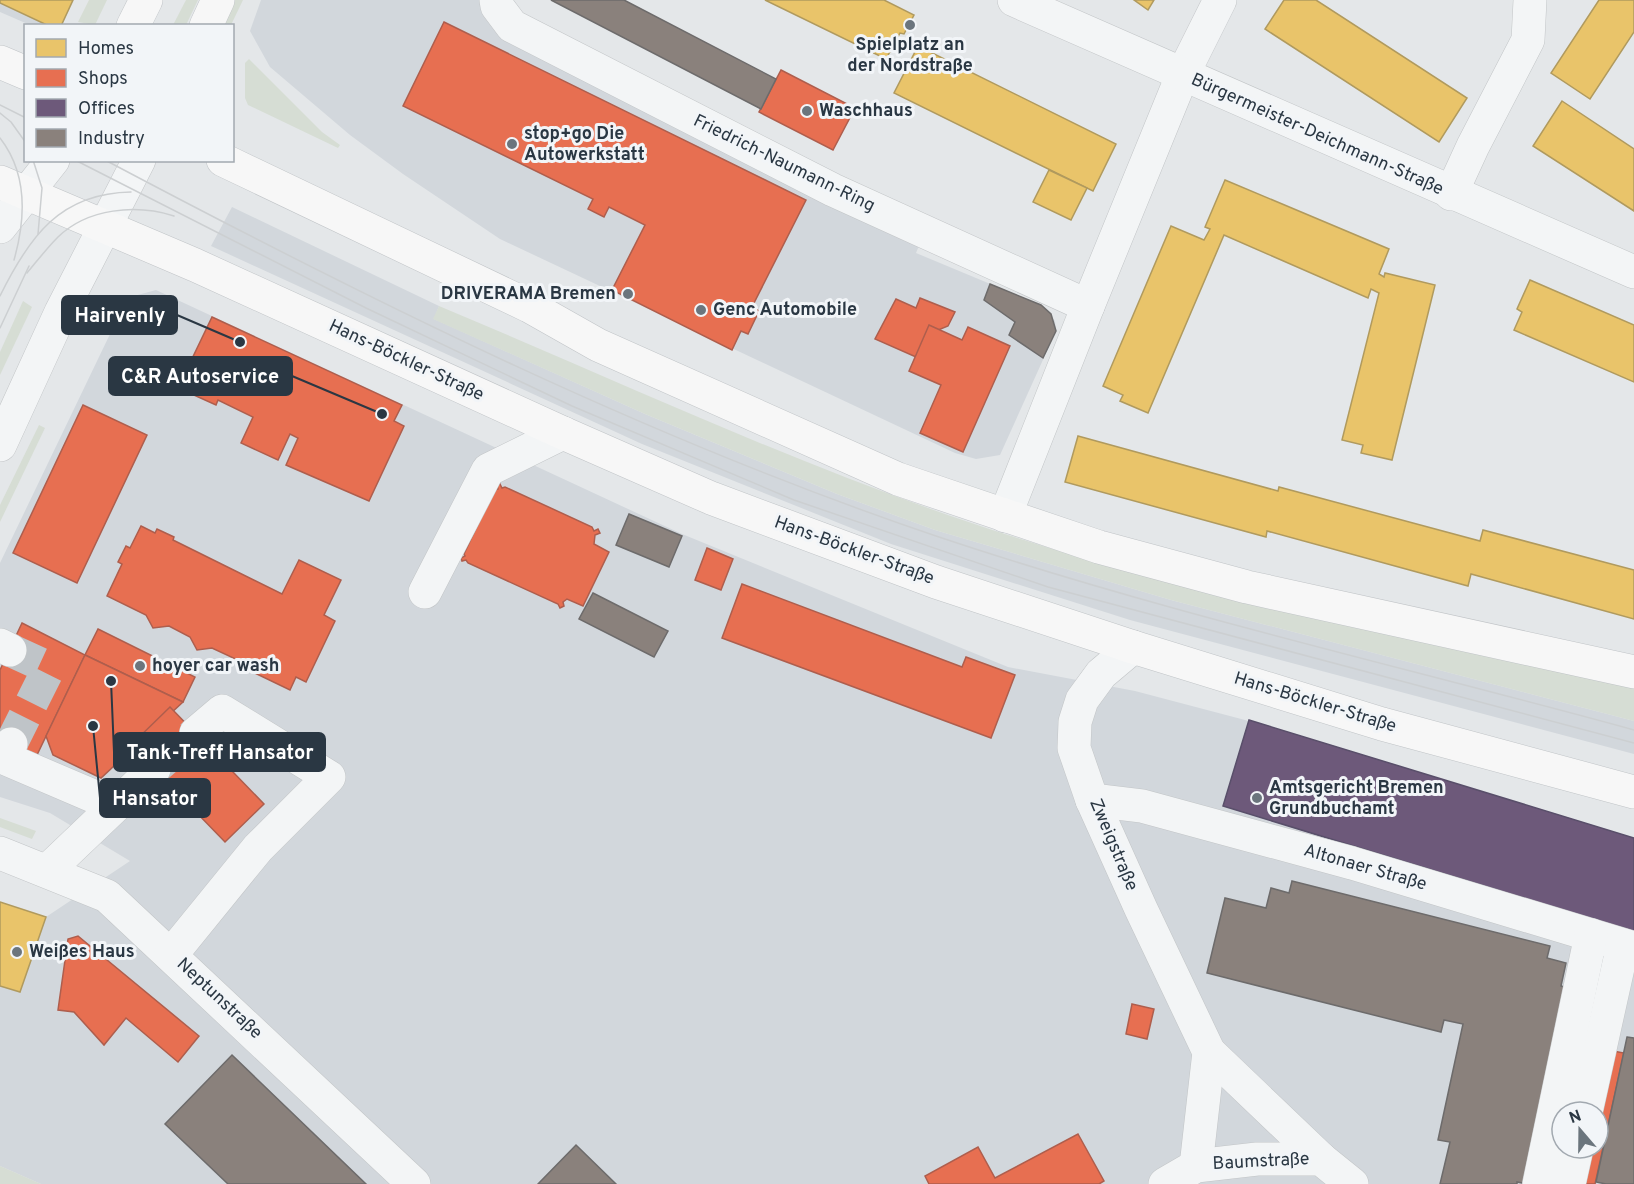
<svg xmlns="http://www.w3.org/2000/svg" width="1634" height="1184" font-family="Overpass,sans-serif">
  <style>
    .built { fill: #d2d7dc; fill-rule: evenodd }
    .green { fill: #d6ddd4 }
    .homes { fill: #e9c46a; stroke: #b09a5e; stroke-width: 1.5 }
    .shops { fill: #e76f51; stroke: #ae5e4d; stroke-width: 1.5 }
    .offices { fill: #6d597a; stroke: #594f6a; stroke-width: 1.5 }
    .industry { fill: #8a817c; stroke: #6d6b6b; stroke-width: 1.5 }
    .lines { fill: none; stroke-linecap: round; stroke-linejoin: round }
    .minor-tunnel { stroke: #bfc4c8; stroke-width: 33; stroke-dasharray: 33 16; stroke-linecap: butt }
    .minor-casing { stroke: #c2c5c7; stroke-width: 34 }
    .major-casing { stroke: #c0c4c7; stroke-width: 34 }
    .minor { stroke: #f3f5f6; stroke-width: 33 }
    .major { stroke: #f7f7f7; stroke-width: 33 }
    .tram { stroke: #cccfd1; stroke-width: 1.5 }
    .poi-dot { fill: #6b757d; stroke: #f2f5f8; stroke-width: 2 }
    .labels { text-anchor: middle; dominant-baseline: central; stroke-width: 6; stroke-linejoin: round; paint-order: stroke }
    .poi-label { font-size: 18px; font-weight: bold; fill: #2a3743; stroke: #f2f5f8; text-anchor: start }
    .street-label { font-size: 18px; fill: #2a3743; stroke: #f2f5f8 }
    .leader { fill: none; stroke: #2a3743; stroke-width: 2 }
    .callout-dot { fill: #2a3743; stroke: #f2f5f8; stroke-width: 2 }
    .callout { fill: #2a3743; stroke: #2a3743; stroke-width: 2 }
    .callout-label { font-size: 20px; text-anchor: middle; font-weight: bold; fill: #fff }
  </style>
  <rect width="100%" height="100%" fill="#e4e7e9"/>
  <g class="built">
    <path d="M0,0H74L62,25H30L0,12Z"/>
    <path d="M261,0H501L511,26L927,226L916,253L1041,305L1055,321L1056,331L1000,455L976,459L955,453L500,239L403,174L350,135L270,67L250,31Z"/>
    <path d="M232,207L439,306L434,319L645,414L837,494L935,530L1171,600L1634,721V754L1130,620L891,544L642,444L211,246Z"/>
    <path d="M156,290L682,534L1008,667L1135,691L1245,720L1634,839V1184H41L0,1166V902L46,917L130,861L50,813L0,797V563L123,307L134,296ZM1562,1112H1598V1148H1562Z"/>
  </g>
  <g class="green">
    <path d="M89,0H107L95,25L78,22Z"/>
    <path d="M186,0H198L186,25H173Z"/>
    <path d="M234,0H243L231,25L222,26Z"/>
    <path d="M249,59L322,132L340,145L338,148L248,105L245,98V63Z"/>
    <path d="M23,301L32,307L0,375V352Z"/>
    <path d="M439,306C628,385 813,473 1008,535C1213,601 1424,642 1634,687V721L1171,600L935,530L837,494L645,414L433,319Z"/>
    <path d="M39,425L45,428L0,522V505Z"/>
    <path d="M0,818L36,831L32,839L0,827Z"/>
    <path d="M0,1166L41,1184H0Z"/>
  </g>
  <g class="homes">
    <path d="M0,0H73L61,26H49L0,3Z"/>
    <path d="M765,0H884L914,15L904,34L900,33L886,59Z"/>
    <path d="M1134,0H1154L1148,10Z"/>
    <path d="M1284,0H1316L1467,98L1439,142L1265,29Z"/>
    <path d="M1599,0H1634V32L1590,99L1551,73Z"/>
    <path d="M918,46L1116,144L1093,191L894,93Z"/>
    <path d="M1562,101L1634,149V211L1533,146Z"/>
    <path d="M1049,170L1087,188L1071,220L1033,202Z"/>
    <path d="M1225,180L1389,249L1379,274L1384,277L1385,273L1435,285L1392,460L1361,453L1363,445L1342,440L1379,293L1371,289L1368,298L1224,235L1148,413L1120,401L1123,395L1103,386L1171,226L1204,240L1210,229L1205,227Z"/>
    <path d="M1530,280L1634,325V382L1514,330L1522,312L1517,309Z"/>
    <path d="M1078,436L1278,491L1279,487L1480,541L1483,530L1634,570V619L1471,574L1468,586L1267,531L1266,537L1065,482Z"/>
    <path d="M0,902L46,917L20,992L0,986Z"/>
  </g>
  <g class="shops">
    <path d="M444,22L806,200L752,307L759,311L748,334L741,331L732,350L612,290L645,225L609,207L604,217L588,209L593,199L403,106Z"/>
    <path d="M781,70L855,108L833,150L759,112Z"/>
    <path d="M920,298L955,312L948,326L926,335L916,357L875,339L896,299L916,308Z"/>
    <path d="M212,317L402,405L394,421L404,426L369,501L286,465L298,438L290,434L278,460L241,443L253,417L218,400L216,405L178,388Z"/>
    <path d="M929,325L962,340L968,327L1010,346L963,452L920,433L941,385L909,371Z"/>
    <path d="M83,405L147,435L77,583L13,553Z"/>
    <path d="M500,484L502,488L505,487L592,527L594,531L598,529L600,533L595,535L594,544L609,552L583,606L567,599L563,602L564,606L560,608L558,604L468,563L466,560L462,561L461,558L465,556L464,554L494,490L498,489L497,485Z"/>
    <path d="M141,526L155,533L157,529L174,537L173,540L282,594L299,560L341,580L324,615L335,621L306,682L296,677L290,690L238,665L240,661L212,648L197,650L190,637L169,626L153,628L146,615L107,596L122,564L118,562L126,546L130,548Z"/>
    <path d="M707,548L733,559L721,590L695,580Z"/>
    <path d="M742,584L962,667L966,657L1015,675L991,738L722,638Z"/>
    <path d="M22,623L85,655L36,757L0,739V670Z"/>
    <path d="M98,629L195,677L183,702L85,655Z"/>
    <path d="M85,655L183,702L101,778L53,755L46,736Z"/>
    <path d="M170,707L264,804L225,842L131,745Z"/>
    <path d="M78,936L199,1036L178,1062L126,1018L104,1045L74,1012L58,1010L68,939Z"/>
    <path d="M1132,1004L1154,1009L1147,1039L1126,1034Z"/>
    <path d="M1613,1051L1624,1053L1595,1184H1584L1592,1148H1598V1120Z"/>
    <path d="M1078,1134L1104,1181L1099,1184H929L925,1176L978,1147L995,1178Z"/>
  </g>
  <path class="offices" d="M1249,720L1634,838V932L1223,806Z"/>
  <g class="industry">
    <path d="M551,0H624L776,79L761,109Z"/>
    <path d="M990,284L1041,305L1051,314L1056,331L1043,358L1009,335L1015,322L984,300Z"/>
    <path d="M629,514L682,536L669,567L616,545Z"/>
    <path d="M593,593L668,631L654,657L579,619Z"/>
    <path d="M1292,881L1550,946L1547,958L1566,963L1561,986L1571,989L1527,1184L1517,1182V1184H1440L1450,1142L1438,1140L1463,1024L1444,1020L1441,1032L1207,973L1225,898L1266,908L1271,888L1289,893Z"/>
    <path d="M1627,1037L1634,1038V1184H1606L1596,1182Z"/>
    <path d="M232,1055L366,1184H228L165,1124Z"/>
    <path d="M576,1145L616,1184H538Z"/>
  </g>
  <g class="lines">
    <g class="minor-tunnel">
      <path d="M10,650L49,668L11,744"/>
      <path d="M154,769L196,733"/>
    </g>
    <defs>
      <g id="minor">
        <path d="M496,0L497,6L512,26L833,190L1088,306L1182,76L1220,0"/>
        <path d="M1014,0L1634,272"/>
        <path d="M1451,194L1473,146L1528,40L1530,0"/>
        <path d="M0,227L53,160"/>
        <path d="M0,445L61,312L139,160"/>
        <path d="M1005,516L1088,306"/>
        <path d="M425,592L488,470L563,433"/>
        <path d="M0,645L10,650"/>
        <path d="M1133,647L1101,674L1082,700L1075,722L1074,748L1092,800L1141,909L1209,1052L1196,1166"/>
        <path d="M11,744L4,758L114,805"/>
        <path d="M1092,800L1142,806L1352,863L1634,948"/>
        <path d="M0,853L107,896L414,1184"/>
        <path d="M48,870L154,769"/>
        <path d="M171,955L258,848L329,777L222,711L196,733"/>
        <path d="M1209,1052L1321,1159"/>
        <path d="M1586,1112L1623,945"/>
        <path d="M1165,1184L1196,1166L1257,1159H1321L1352,1184"/>
        <path d="M1539,1184L1591,935"/>
        <path d="M1569,1184L1577,1148"/>
      </g>
      <g id="major">
        <path d="M133,26L146,0"/>
        <path d="M206,26L218,0"/>
        <path d="M0,62L26,73"/>
        <path d="M223,160L529,306L598,345L898,479L1099,547L1247,587L1634,672"/>
        <path d="M0,182L195,265L563,433L711,498L936,582L1133,647L1382,724L1634,792"/>
      </g>
    </defs>
    <use href="#minor" class="minor-casing"/>
    <use href="#major" class="major-casing"/>
    <use href="#minor" class="minor"/>
    <use href="#major" class="major"/>
    <g class="tram">
      <path d="M0,105L26,118"/>
      <path d="M0,113L11,122L26,143"/>
      <path d="M0,138C28,174 26,218 14,260"/>
      <path d="M33,160L42,188L38,234"/>
      <path d="M75,160L366,308L572,406L794,500L1048,587L1634,743"/>
      <path d="M105,160C373,302 649,439 936,536C1165,613 1401,666 1634,730"/>
      <path d="M27,273C37,261 47,248 58,237C88,208 136,204 174,216"/>
      <path d="M0,296C29,237 60,193 131,192"/>
      <path d="M0,328L29,266"/>
    </g>
  </g>
  <g class="poi-dot">
    <circle cx="910" cy="25" r="6"/>
    <circle cx="807" cy="111" r="6"/>
    <circle cx="512" cy="144" r="6"/>
    <circle cx="628" cy="294" r="6"/>
    <circle cx="701" cy="310" r="6"/>
    <circle cx="140" cy="666" r="6"/>
    <circle cx="1257" cy="798" r="6"/>
    <circle cx="17" cy="952" r="6"/>
  </g>
  <g class="labels">
    <g class="poi-label">
      <text x="910" y="45" text-anchor="middle">Spielplatz an<tspan x="910" dy="21">der Nordstraße</tspan></text>
      <text x="819" y="111">Waschhaus</text>
      <text x="524" y="134">stop+go Die<tspan x="524" dy="21">Autowerkstatt</tspan></text>
      <text x="616" y="294" text-anchor="end">DRIVERAMA Bremen</text>
      <text x="713" y="310">Genc Automobile</text>
      <text x="152" y="666">hoyer car wash</text>
      <text x="1269" y="788">Amtsgericht Bremen<tspan x="1269" dy="21">Grundbuchamt</tspan></text>
      <text x="29" y="952">Weißes Haus</text>
    </g>
    <g class="street-label">
      <text transform="translate(1317 135) rotate(24)">Bürgermeister-Deichmann-Straße</text>
      <text transform="translate(784 164) rotate(26)">Friedrich-Naumann-Ring</text>
      <text transform="translate(406 361) rotate(25)">Hans-Böckler-Straße</text>
      <text transform="translate(854 551) rotate(20)">Hans-Böckler-Straße</text>
      <text transform="translate(1315 703) rotate(17)">Hans-Böckler-Straße</text>
      <text transform="translate(1113 845) rotate(67)">Zweigstraße</text>
      <text transform="translate(1365 868) rotate(16)">Altonaer Straße</text>
      <text transform="translate(219 999) rotate(43)">Neptunstraße</text>
      <text transform="translate(1261 1162) rotate(-3)">Baumstraße</text>
    </g>
  </g>
  <path class="leader" d="M240 342L177 315M382 414L292 376M111 681L114 752M93 726L100 798"/>
  <g class="callout-dot">
    <circle cx="240" cy="342" r="6"/>
    <circle cx="382" cy="414" r="6"/>
    <circle cx="111" cy="681" r="6"/>
    <circle cx="93" cy="726" r="6"/>
  </g>
  <g class="callout">
    <rect x="62" y="296" width="115" height="38" rx="6"/>
    <rect x="109" y="357" width="183" height="38" rx="6"/>
    <rect x="114" y="733" width="211" height="38" rx="6"/>
    <rect x="100" y="779" width="110" height="38" rx="6"/>
  </g>
  <g class="callout-label">
    <text x="120" y="322">Hairvenly</text>
    <text x="200" y="383">C&amp;R Autoservice</text>
    <text x="220" y="759">Tank-Treff Hansator</text>
    <text x="155" y="805">Hansator</text>
  </g>
  <rect x="24" y="24" width="210" height="138" fill="#f2f5f8" stroke="#a2a9b0" stroke-width="1.5"/>
  <rect x="36" y="39" width="30" height="18" fill="#e9c46a" stroke="#a2a9b0" stroke-width="1.5"/>
  <text x="78" y="54" font-size="18" fill="#2a3743">Homes</text>
  <rect x="36" y="69" width="30" height="18" fill="#e76f51" stroke="#a2a9b0" stroke-width="1.5"/>
  <text x="78" y="84" font-size="18" fill="#2a3743">Shops</text>
  <rect x="36" y="99" width="30" height="18" fill="#6d597a" stroke="#a2a9b0" stroke-width="1.5"/>
  <text x="78" y="114" font-size="18" fill="#2a3743">Offices</text>
  <rect x="36" y="129" width="30" height="18" fill="#8a817c" stroke="#a2a9b0" stroke-width="1.5"/>
  <text x="78" y="144" font-size="18" fill="#2a3743">Industry</text>
  <g transform="translate(1580 1130) rotate(340)"><circle r="28" fill="#f2f5f8" stroke="#a2a9b0" stroke-width="1.5"/>
  <path d="M0-4.5L10 22L0 15L-10 22Z" fill="#6b757d"/>
  <text y="-9" font-size="16" font-weight="bold" text-anchor="middle" fill="#2a3743">N</text>
  </g>
</svg>
